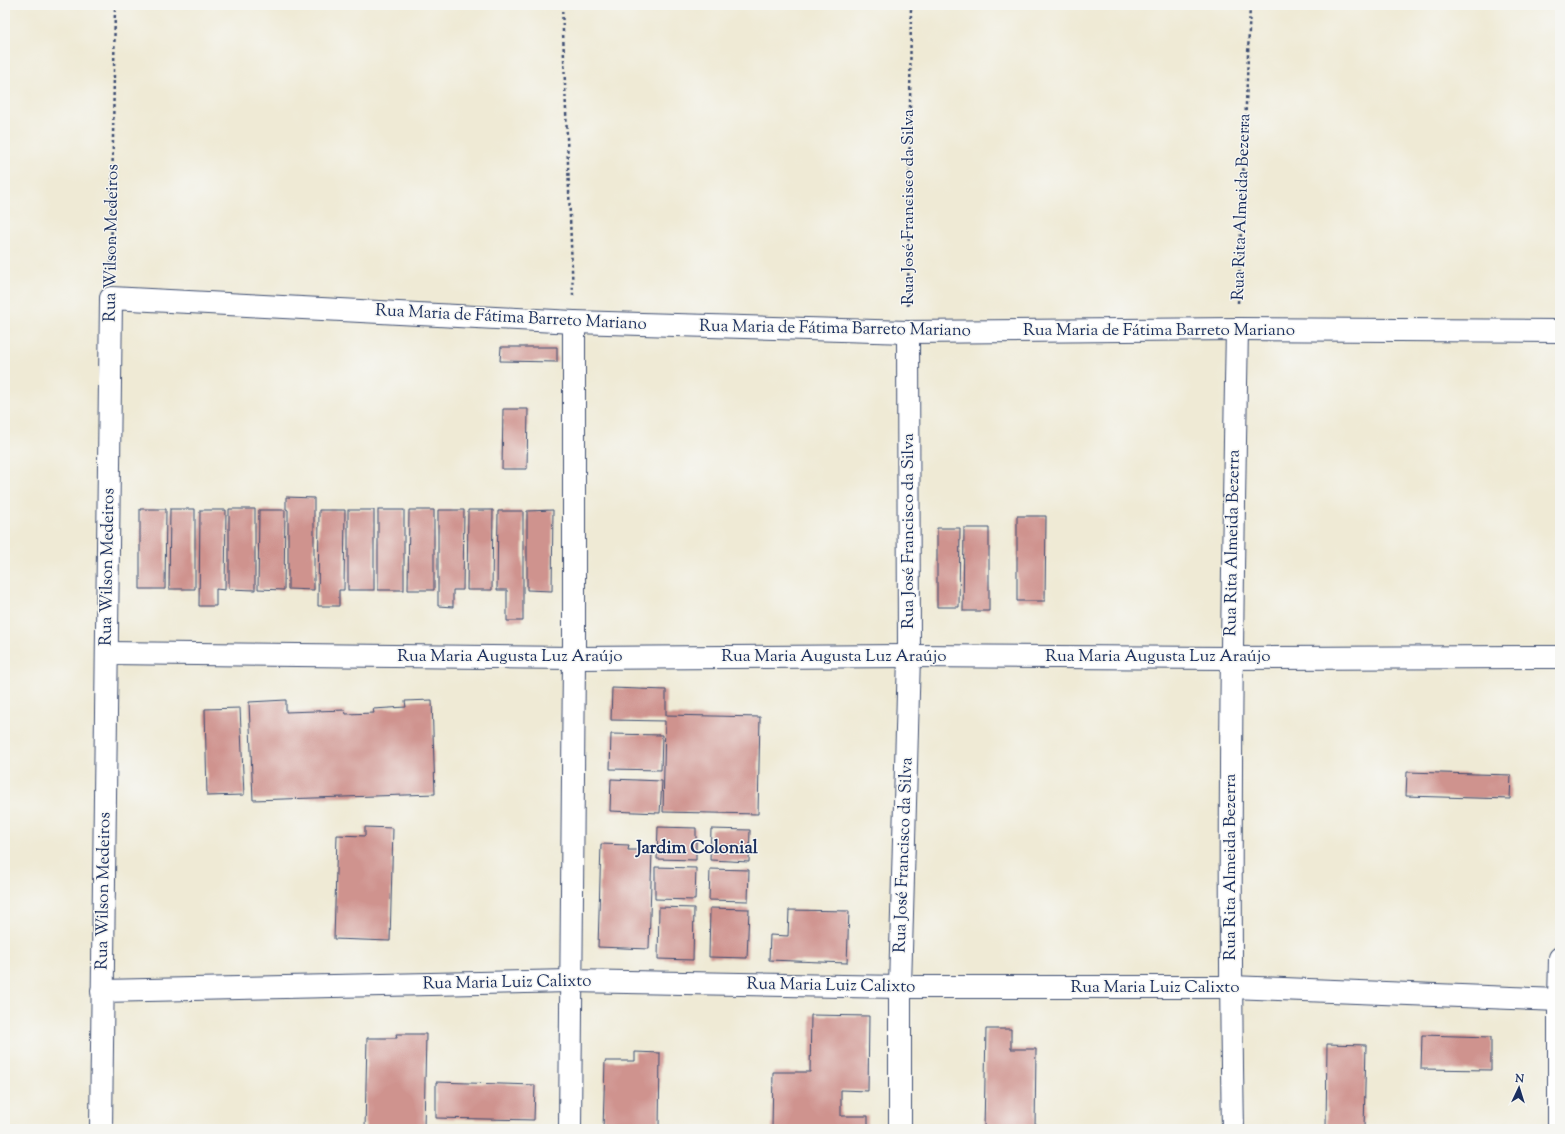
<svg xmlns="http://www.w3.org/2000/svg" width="1565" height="1134" font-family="'Sorts Mill Goudy',serif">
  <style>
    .building { fill: #cf938e }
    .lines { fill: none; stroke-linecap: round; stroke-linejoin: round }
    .street-casing { stroke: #3b4b70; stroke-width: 24 }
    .path { stroke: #3b4b70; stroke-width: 2.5; stroke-dasharray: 3 3; stroke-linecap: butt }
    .street { stroke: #fff; stroke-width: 22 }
    .labels { text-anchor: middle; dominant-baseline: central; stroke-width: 3; stroke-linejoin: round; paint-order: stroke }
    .street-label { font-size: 17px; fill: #1b2f5e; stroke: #f6f6f2 }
    .neighbourhood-label { font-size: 18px; font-weight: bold; fill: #1b2f5e; stroke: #f6f6f2 }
  </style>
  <rect width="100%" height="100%" fill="#f6f6f2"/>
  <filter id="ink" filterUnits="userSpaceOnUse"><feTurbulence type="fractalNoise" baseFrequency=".025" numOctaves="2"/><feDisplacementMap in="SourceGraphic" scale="8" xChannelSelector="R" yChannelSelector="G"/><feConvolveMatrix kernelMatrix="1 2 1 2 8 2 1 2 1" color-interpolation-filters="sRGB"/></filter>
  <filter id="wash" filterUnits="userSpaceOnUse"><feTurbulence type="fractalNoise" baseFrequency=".012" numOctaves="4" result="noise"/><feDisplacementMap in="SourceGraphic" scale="16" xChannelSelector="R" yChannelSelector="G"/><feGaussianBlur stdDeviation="0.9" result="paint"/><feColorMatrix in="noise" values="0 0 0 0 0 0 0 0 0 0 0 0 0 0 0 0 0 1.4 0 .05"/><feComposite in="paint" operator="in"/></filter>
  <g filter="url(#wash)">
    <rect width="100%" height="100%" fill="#efead5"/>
    <g id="blocks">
      <g class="building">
        <path d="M501,347H557V362L500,361Z"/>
        <path d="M503,409H528L527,469H502Z"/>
        <path d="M286,497L314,498V590L288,589V510L286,509Z"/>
        <path d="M140,509H166L165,589H140Z"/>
        <path d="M170,509H195V589H169Z"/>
        <path d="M229,509H255V590L229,589Z"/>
        <path d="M200,510H226L225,590L216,589V606H199Z"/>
        <path d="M259,510H285L284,590L258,589Z"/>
        <path d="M319,510H345L344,590H339V606H318Z"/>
        <rect x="348" y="510" width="26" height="80"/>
        <rect x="378" y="510" width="26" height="80"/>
        <path d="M409,510H434V590H408Z"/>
        <path d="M438,510H464L463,590H453V607L438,606Z"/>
        <path d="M468,510H493L492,590H467Z"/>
        <path d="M553,510L552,591L527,590V511Z"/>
        <path d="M498,511H523V621H507V590H497Z"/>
        <path d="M1017,516H1046L1045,601H1017Z"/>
        <path d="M937,528H960L959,607H937Z"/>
        <path d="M964,528H989V611H963Z"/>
        <path d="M612,688L666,690V715L760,717L758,814L663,812L665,721L611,720Z"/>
        <path d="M286,700V712L345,710L346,714L374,713L373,709L406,707L405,701L432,700L435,794L253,800L249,702Z"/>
        <path d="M240,708L244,795L207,796L205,709Z"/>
        <path d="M611,734L662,735L661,770L610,769Z"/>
        <path d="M1407,772L1511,775L1510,799L1406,796Z"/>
        <path d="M611,779L662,781L660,813L610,811Z"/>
        <path d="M365,827L393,828L390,941L334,939L337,835L365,836Z"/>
        <path d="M658,827L696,828V860L657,859Z"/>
        <path d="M711,829L750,830L749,862L710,860Z"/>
        <path d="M601,844L629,845L628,850H652L649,949L598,947Z"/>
        <path d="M655,867L696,868L695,900L655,899Z"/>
        <path d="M710,869L749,870L748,901L709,900Z"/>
        <path d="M659,907L694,908L693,960L658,959Z"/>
        <path d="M710,908L749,909L747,958L709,957Z"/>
        <path d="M789,910L849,911L847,963L769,960L770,935L788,936Z"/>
        <path d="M811,1015L869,1016L868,1091L841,1090V1116H868V1129H772L773,1072H810Z"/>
        <path d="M986,1029H1011V1049H1036L1035,1129H984Z"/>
        <path d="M396,1034H426L424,1129H365L367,1038H397Z"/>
        <path d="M1422,1035L1491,1037V1070L1421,1069Z"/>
        <path d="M1327,1044L1366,1045L1364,1129H1326Z"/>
        <path d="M635,1052L660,1053L659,1129H603L605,1061H635Z"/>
        <path d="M436,1082L535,1085L534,1120L436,1118Z"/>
      </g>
    </g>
  </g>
  <g filter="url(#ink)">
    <use href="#blocks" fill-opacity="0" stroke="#3b4b70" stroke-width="1"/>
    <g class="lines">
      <defs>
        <g id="street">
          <path d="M108,653L574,658L909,656L1231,658L1560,657"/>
          <path d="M102,991L570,981L900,987H1230L1560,1000"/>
          <path d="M101,1129L111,298L574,322L908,332L1237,329L1560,331"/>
          <path d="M570,1129L574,658V322"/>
          <path d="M900,1129V987L909,656L908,332"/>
          <path d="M1233,1129C1228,862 1232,596 1237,329"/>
          <path d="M1559,1129V1000L1560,958"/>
        </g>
      </defs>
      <use href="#street" class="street-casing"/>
      <g class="path">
        <path d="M562,5L573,296"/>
        <path d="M1558,5L1560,58"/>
        <path d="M111,270L115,5"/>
        <path d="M1238,303L1250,5"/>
        <path d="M908,306L911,5"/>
      </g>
      <use href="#street" class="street"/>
    </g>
  </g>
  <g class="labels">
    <g class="street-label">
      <text transform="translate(909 207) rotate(-90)">Rua José Francisco da Silva</text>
      <text transform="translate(1242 207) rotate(-88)">Rua Rita Almeida Bezerra</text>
      <text transform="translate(112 243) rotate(-89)">Rua Wilson Medeiros</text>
      <text transform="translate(511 318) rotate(3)">Rua Maria de Fátima Barreto Mariano</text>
      <text transform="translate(835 329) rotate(1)">Rua Maria de Fátima Barreto Mariano</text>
      <text x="1159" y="331">Rua Maria de Fátima Barreto Mariano</text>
      <text transform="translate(909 531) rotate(-90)">Rua José Francisco da Silva</text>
      <text transform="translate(1233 543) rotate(-89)">Rua Rita Almeida Bezerra</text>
      <text transform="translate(108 567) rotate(-89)">Rua Wilson Medeiros</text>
      <text x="510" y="657">Rua Maria Augusta Luz Araújo</text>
      <text x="834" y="657">Rua Maria Augusta Luz Araújo</text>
      <text x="1158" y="657">Rua Maria Augusta Luz Araújo</text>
      <text transform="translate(904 855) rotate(-88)">Rua José Francisco da Silva</text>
      <text transform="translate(1231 867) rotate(-90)">Rua Rita Almeida Bezerra</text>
      <text transform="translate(104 891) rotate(-89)">Rua Wilson Medeiros</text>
      <text transform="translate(507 983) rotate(-1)">Rua Maria Luiz Calixto</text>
      <text transform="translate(831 986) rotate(1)">Rua Maria Luiz Calixto</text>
      <text x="1155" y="988">Rua Maria Luiz Calixto</text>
    </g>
    <g class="neighbourhood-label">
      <text x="697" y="849">Jardim Colonial</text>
    </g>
  </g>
  <rect width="1565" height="1134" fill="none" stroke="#f6f6f2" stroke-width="20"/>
  <g transform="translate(1519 1088) rotate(4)" stroke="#f6f6f2" stroke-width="3" paint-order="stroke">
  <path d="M0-3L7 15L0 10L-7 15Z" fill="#1b2f5e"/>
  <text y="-6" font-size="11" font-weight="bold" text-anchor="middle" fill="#1b2f5e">N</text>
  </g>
</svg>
